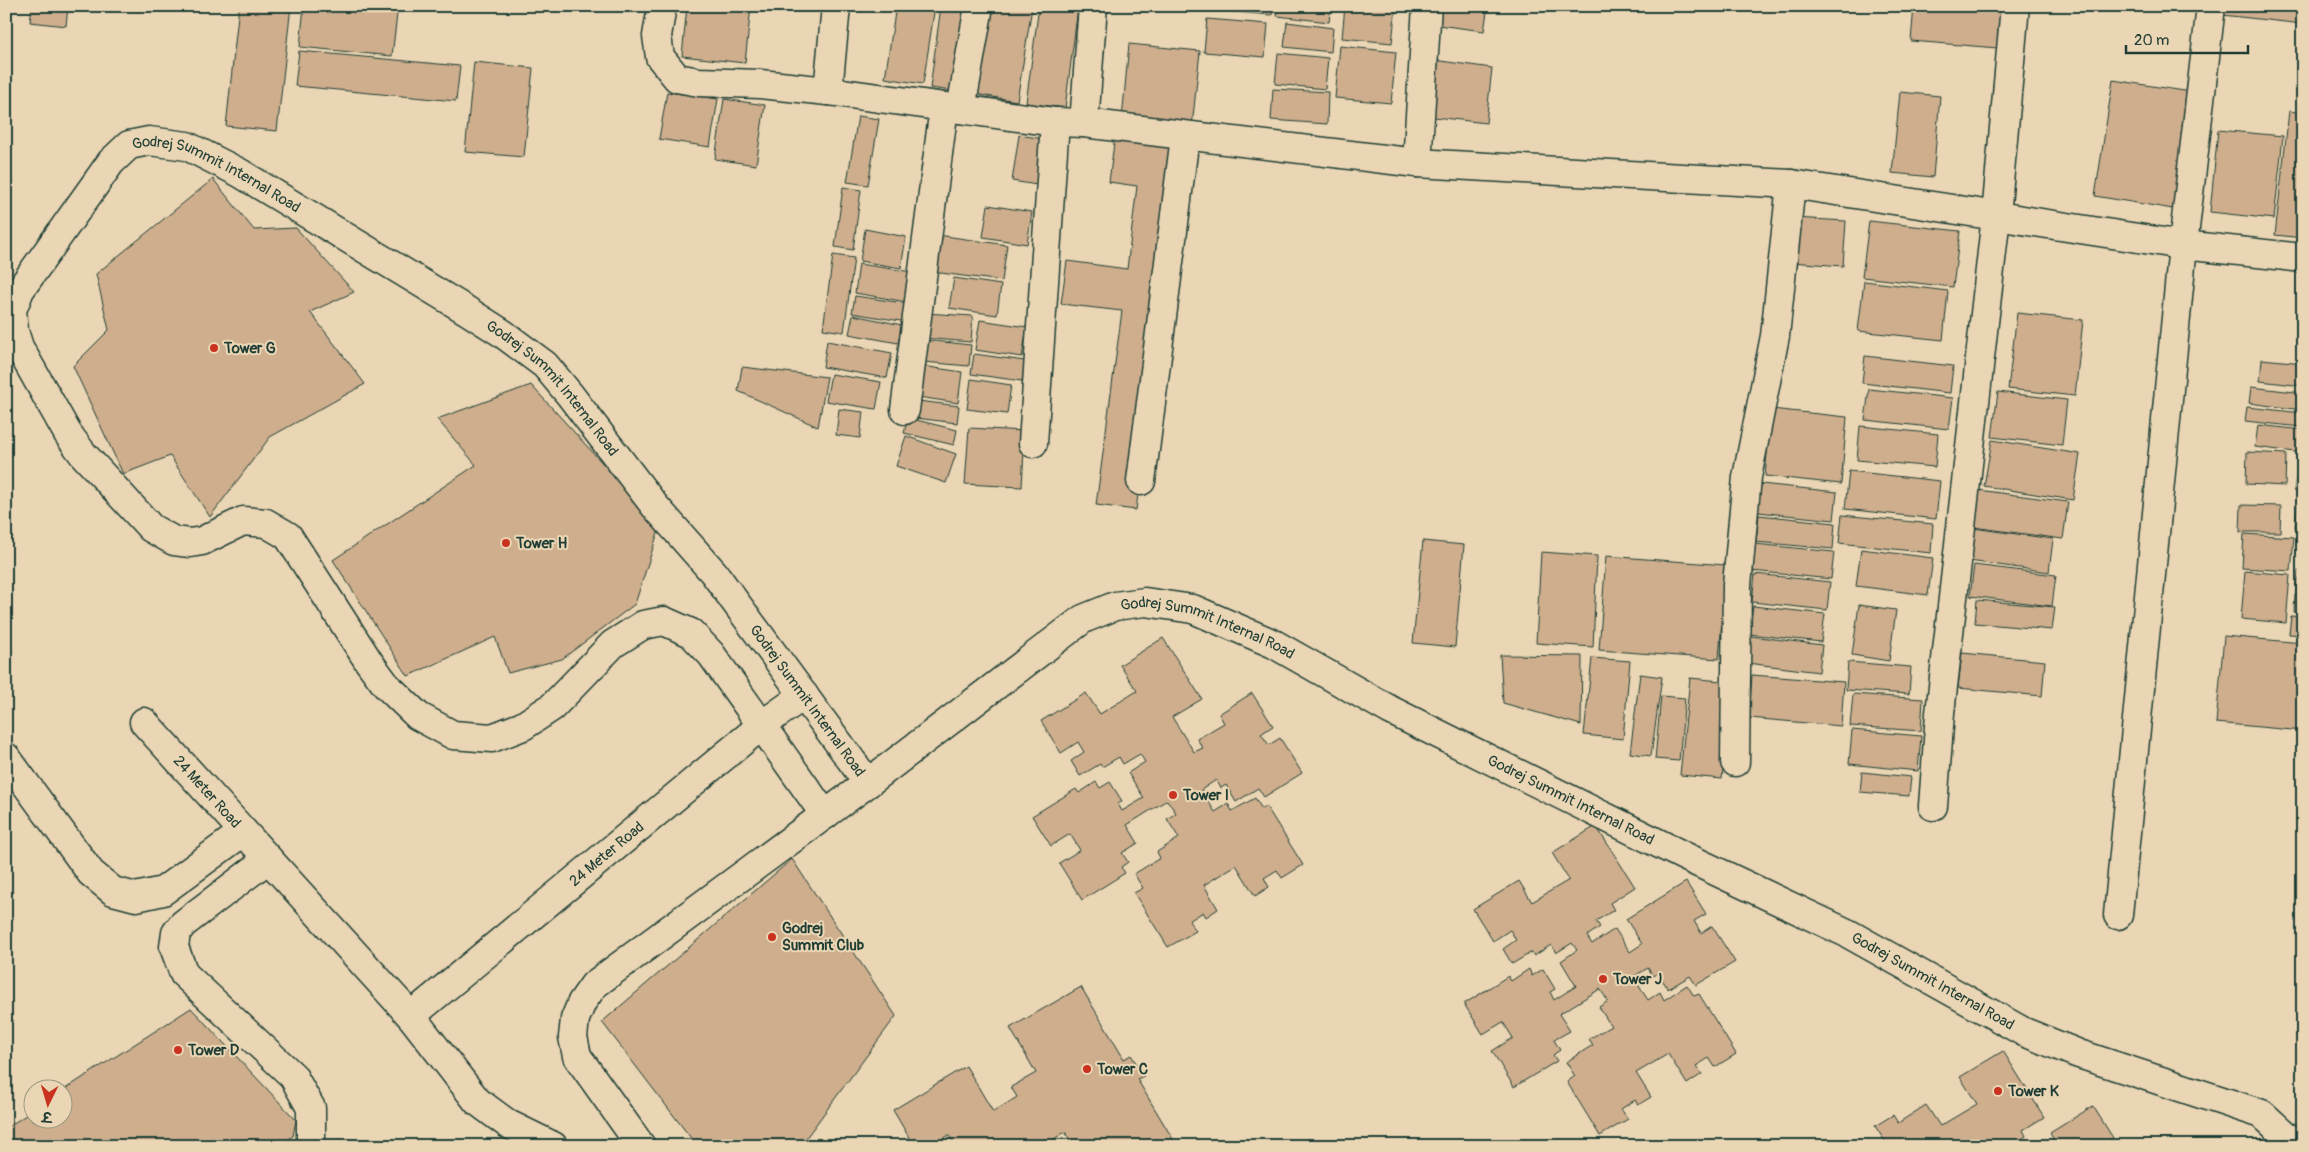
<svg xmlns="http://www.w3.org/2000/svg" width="2309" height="1152" font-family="Pangolin,'Playpen Sans Deva',sans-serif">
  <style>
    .building { fill: #ceae8d; stroke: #1f3d34 }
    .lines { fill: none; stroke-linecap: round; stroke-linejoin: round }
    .minor-casing { stroke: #1f3d34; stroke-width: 31 }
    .minor { stroke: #ead6b4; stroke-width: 28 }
    .poi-dot { fill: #c8321e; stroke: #ead6b4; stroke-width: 2 }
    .labels { text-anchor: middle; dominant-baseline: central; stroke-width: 4; stroke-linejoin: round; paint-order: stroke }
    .street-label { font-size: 15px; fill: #1f3d34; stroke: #ead6b4 }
    .poi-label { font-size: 15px; font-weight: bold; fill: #1f3d34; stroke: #ead6b4; text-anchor: start }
  </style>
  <rect width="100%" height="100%" fill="#ead6b4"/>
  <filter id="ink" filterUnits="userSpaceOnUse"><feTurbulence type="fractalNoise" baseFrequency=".02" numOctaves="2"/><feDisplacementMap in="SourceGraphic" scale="10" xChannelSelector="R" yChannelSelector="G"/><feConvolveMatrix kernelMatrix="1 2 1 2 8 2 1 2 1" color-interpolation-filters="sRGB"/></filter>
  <g filter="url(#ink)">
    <g class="building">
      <path d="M32,6H68L66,26L30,22Z"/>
      <path d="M239,6H291L277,131L226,126Z"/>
      <path d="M304,6H398L392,56L300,47Z"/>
      <path d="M687,6H751L745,63L682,56Z"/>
      <path d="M896,6H935L923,84L885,78Z"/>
      <path d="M941,6H968L960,92L930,88Z"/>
      <path d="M988,6L1032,7L1017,101L975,94Z"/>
      <path d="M1039,6L1078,8L1065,108L1026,103Z"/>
      <path d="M1208,6H1273L1272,15L1208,10Z"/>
      <path d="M1279,6H1331L1329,22L1277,16Z"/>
      <path d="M1345,6H1396L1392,43L1342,38Z"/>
      <path d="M1439,6H1488L1484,31L1438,25Z"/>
      <path d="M1914,6H2001L1998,48L1911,41Z"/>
      <path d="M2223,6H2303V24L2222,15Z"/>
      <path d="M1207,19L1268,24L1265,57L1204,52Z"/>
      <path d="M1287,22L1333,28L1331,52L1284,47Z"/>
      <path d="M1129,44L1200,51L1192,127L1122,119Z"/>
      <path d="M1340,46L1396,52L1391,103L1335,98Z"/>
      <path d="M299,51L460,66L456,101L295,86Z"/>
      <path d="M1278,53L1328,58L1325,89L1275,84Z"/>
      <path d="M1433,60L1492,68L1486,123L1426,116Z"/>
      <path d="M474,62L533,68L524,157L465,152Z"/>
      <path d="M2113,80L2191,92L2173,209L2095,196Z"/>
      <path d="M1273,89L1328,92L1327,124L1271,120Z"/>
      <path d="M667,92L718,99L710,147L659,139Z"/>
      <path d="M1900,92L1940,96L1933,177L1892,173Z"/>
      <path d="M724,99L765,105L756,165L715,159Z"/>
      <path d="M2289,111L2303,113V238L2275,235Z"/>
      <path d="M858,116L879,119L868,185L847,182Z"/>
      <path d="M2218,130L2283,136L2274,219L2210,212Z"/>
      <path d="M1019,135L1044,139L1037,185L1012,181Z"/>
      <path d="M1115,135L1183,144L1136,510L1096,505L1122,311L1061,304L1067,261L1127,269L1137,186L1109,182Z"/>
      <path d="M213,179L254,230L296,228L354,292L310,312L365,384L270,437L210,517L170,456L123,474L73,366L109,330L96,274Z"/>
      <path d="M843,187L861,190L853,250L835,247Z"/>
      <path d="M988,205L1032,212L1027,244L983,237Z"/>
      <path d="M1794,218L1846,221L1843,266L1791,262Z"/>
      <path d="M1869,221L1960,231L1953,287L1862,277Z"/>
      <path d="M865,229L906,237L901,268L860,261Z"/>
      <path d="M938,235L1007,245L1002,281L933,272Z"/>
      <path d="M833,255L854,258L844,332L823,329Z"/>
      <path d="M859,264L912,272L907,302L855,293Z"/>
      <path d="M954,278L1001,285L997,315L949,308Z"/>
      <path d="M1864,281L1948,291L1943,340L1858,331Z"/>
      <path d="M855,296L910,304L907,322L852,313Z"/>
      <path d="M924,313L973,316L971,342L922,338Z"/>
      <path d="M2017,313L2083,320L2075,396L2008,389Z"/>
      <path d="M853,315L902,325L898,343L849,334Z"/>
      <path d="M980,320L1027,327L1022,357L975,350Z"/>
      <path d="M925,340L971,345L969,366L923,362Z"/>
      <path d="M827,341L892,353L887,378L823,367Z"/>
      <path d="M974,354L1025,361L1022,381L971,374Z"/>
      <path d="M1865,356L1953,366L1950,393L1862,383Z"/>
      <path d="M2262,359L2303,363V386L2260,381Z"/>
      <path d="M922,366L962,372L958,403L918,397Z"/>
      <path d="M742,367L827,377L818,427L738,391Z"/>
      <path d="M831,374L881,382L876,409L826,401Z"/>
      <path d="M971,379L1011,385L1007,414L967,409Z"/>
      <path d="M531,385L660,526L635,604L562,659L508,673L495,637L408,676L333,560L476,465L437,419Z"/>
      <path d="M2251,387L2303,393V410L2249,403Z"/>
      <path d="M1869,389L1953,398L1949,429L1865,420Z"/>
      <path d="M1998,392L2067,400L2062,445L1992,437Z"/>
      <path d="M918,401L959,406L957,423L916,418Z"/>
      <path d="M2247,407L2303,413L2301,427L2245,421Z"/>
      <path d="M839,409L863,412L860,438L836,435Z"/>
      <path d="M1771,409L1847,417L1841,484L1765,476Z"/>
      <path d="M908,418L957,430L954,445L904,433Z"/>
      <path d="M2258,425L2303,430V453L2255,447Z"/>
      <path d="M1860,426L1938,434L1935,467L1857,460Z"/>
      <path d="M969,428L1025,431L1022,487L965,484Z"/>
      <path d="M906,436L956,454L946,483L896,466Z"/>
      <path d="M1992,440L2080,454L2073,500L1984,486Z"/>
      <path d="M2247,452L2286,454L2285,486L2246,484Z"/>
      <path d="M2299,454L2303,455V492L2294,491Z"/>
      <path d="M1849,471L1940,481L1936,519L1845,509Z"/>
      <path d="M1761,484L1837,492L1834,520L1758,512Z"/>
      <path d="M1978,490L2068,502L2063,539L1973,527Z"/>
      <path d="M2298,499L2303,500V529L2295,528Z"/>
      <path d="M2241,505L2281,506L2280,532H2240Z"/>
      <path d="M1759,515L1835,523L1833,549L1756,542Z"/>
      <path d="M1842,515L1933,524L1931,553L1839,543Z"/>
      <path d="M1973,528L2053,539L2049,572L1969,561Z"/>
      <path d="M2244,534L2294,537L2291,571L2242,568Z"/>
      <path d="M1423,541L1464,545L1455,647L1413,643Z"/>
      <path d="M1755,544L1834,552L1831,579L1752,571Z"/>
      <path d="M1861,549L1933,558L1928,595L1856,586Z"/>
      <path d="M1541,552L1597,556L1593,647L1536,643Z"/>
      <path d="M1606,556L1726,565L1719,659L1599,650Z"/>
      <path d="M1974,565L2056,575L2052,606L1970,596Z"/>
      <path d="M2245,571L2290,575L2286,623L2241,619Z"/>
      <path d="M2298,571H2303V594H2296Z"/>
      <path d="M1755,574L1830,582L1827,610L1752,602Z"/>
      <path d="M2295,595L2303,596V613L2294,612Z"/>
      <path d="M1977,600L2055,607L2052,630L1975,623Z"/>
      <path d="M1859,605L1896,610L1889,661L1852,655Z"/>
      <path d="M1753,606L1825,614L1821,642L1749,634Z"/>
      <path d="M2291,616L2303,617V635L2289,634Z"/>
      <path d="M1751,636L1822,645L1819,672L1747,663Z"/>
      <path d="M2224,636L2303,643V731L2216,723Z"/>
      <path d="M1163,638L1202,699L1172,717L1194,752L1203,748L1197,739L1224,723L1219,714L1252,693L1273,726L1261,734L1269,745L1280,738L1302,773L1264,797L1258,788L1236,802L1226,785L1221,788L1216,780L1201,790L1215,812L1228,804L1232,811L1255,798L1262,809L1266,806L1303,865L1282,878L1277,870L1264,878L1269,887L1255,896L1236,865L1204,885L1218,909L1206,917L1203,912L1189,921L1196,931L1168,947L1134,893L1143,888L1134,874L1160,858L1157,852L1179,838L1167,819L1176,813L1167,800L1127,825L1138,843L1122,853L1128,862L1121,867L1125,873L1082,900L1059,863L1080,850L1070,834L1051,846L1032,816L1076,789L1079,793L1096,782L1100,788L1110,782L1122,801L1118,804L1122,811L1144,798L1128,773L1145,762L1140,754L1123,764L1119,757L1102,767L1100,764L1080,776L1071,761L1084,752L1078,742L1061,753L1041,721L1086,693L1100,714L1137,691L1120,665Z"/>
      <path d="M1962,653L2045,661L2042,696L1958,688Z"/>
      <path d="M1500,655L1582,656L1581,725L1503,703Z"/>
      <path d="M1592,658L1630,661L1623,739L1584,735Z"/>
      <path d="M1848,662L1911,667L1909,694L1846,690Z"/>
      <path d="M1640,674L1662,677L1651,756L1630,753Z"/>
      <path d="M1752,675L1844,682L1841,726L1749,718Z"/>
      <path d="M1690,678L1731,682L1722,779L1680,775Z"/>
      <path d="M1853,694L1923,699L1921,731L1850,726Z"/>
      <path d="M1661,696L1685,698L1679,761L1655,759Z"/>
      <path d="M1852,730L1921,736L1918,771L1849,764Z"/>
      <path d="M1862,772L1911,777L1909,796L1860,792Z"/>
      <path d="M1596,826L1635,887L1610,903L1614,910L1596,921L1600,927L1587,936L1592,944L1615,929L1630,952L1642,944L1626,919L1686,882L1706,914L1694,921L1701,933L1712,926L1735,962L1696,985L1690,976L1668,989L1658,973L1653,976L1648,968L1633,977L1648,1000L1660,992L1664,1000L1687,985L1694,996L1699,994L1736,1054L1715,1067L1709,1058L1696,1066L1702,1074L1687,1084L1668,1054L1636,1073L1651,1097L1638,1105L1635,1100L1621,1109L1628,1119L1600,1136L1567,1082L1575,1076L1566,1062L1593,1045L1589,1039L1611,1026L1599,1007L1608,1001L1600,989L1559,1014L1570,1031L1554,1040L1560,1050L1553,1055L1557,1061L1514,1087L1492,1051L1513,1038L1503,1022L1483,1034L1464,1004L1508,976L1511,981L1529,969L1532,976L1543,969L1555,989L1550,992L1554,1000L1576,986L1561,961L1577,950L1572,943L1556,953L1551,945L1534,956L1532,952L1512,964L1503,949L1516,940L1510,930L1493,941L1473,909L1519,881L1532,902L1569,880L1552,853Z"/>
      <path d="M792,859L896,1016L800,1146H697L602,1022Z"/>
      <path d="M1081,987L1124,1059L1131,1055L1144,1076L1137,1079L1177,1146H1074L1065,1132L1054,1139L1058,1146H955L949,1135L931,1146H914L893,1110L966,1066L993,1112L1017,1097L1011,1087L1036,1073L1010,1028Z"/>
      <path d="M191,1008L296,1120L293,1136L278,1146H6V1128L32,1111V1120H62V1091Z"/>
      <path d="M2003,1051L2044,1117L2023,1130L2026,1136L2011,1146H1888L1875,1126L1893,1115L1898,1123L1926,1105L1940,1126L1977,1104L1960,1077Z"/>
      <path d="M2093,1106L2113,1138L2102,1146H2057L2050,1133Z"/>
    </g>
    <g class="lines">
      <defs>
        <g id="minor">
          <path d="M662,6L657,36L660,57L677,78L699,82L760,84L828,91L1055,122L1084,123L1417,163L1791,184L2183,245L2303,258"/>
          <path d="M828,91L836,6"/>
          <path d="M961,109L979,6"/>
          <path d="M1084,123L1093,6"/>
          <path d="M1417,163L1427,6"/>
          <path d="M905,410L944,107"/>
          <path d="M1033,443L1055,122"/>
          <path d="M1141,481L1185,137"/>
          <path id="s1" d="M144,722L411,1016L477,1101L508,1124L553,1146"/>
          <path d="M6,757L91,873L113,891L136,897L163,891L243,832"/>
          <path d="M1735,762L1737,585L1747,477L1775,336L1791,184"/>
          <path d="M1933,806L1940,713L1996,216L2015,6"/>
          <path id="s2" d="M825,815L711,654L691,633L664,621L643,625L613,644L552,707L523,726L492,738L453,735L418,716L386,685L369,662L288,536L266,523L243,521L202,541L190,543L174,541L151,528L83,454L68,434L19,347L14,331L12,310L20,290L111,162L129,145L149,141L187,146L240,173L466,310L502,333L545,365L570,395L654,505L714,573L868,783"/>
          <path d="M268,859L183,924L176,933L174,947L184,974L293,1076L311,1108V1146"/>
          <path d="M2118,915L2183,245L2211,6"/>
          <path id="s3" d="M411,1016L762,725L804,695"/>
          <path id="s4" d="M641,1146L577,1056L573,1037L575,1019L582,1002L594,985L868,783L1083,619L1115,606L1145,602L1193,609L1274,644L1390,710L1686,857L1849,934L2024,1032L2079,1054L2262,1114L2297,1146"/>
        </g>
      </defs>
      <use href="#minor" class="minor-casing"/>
      <use href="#minor" class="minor"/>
    </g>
  </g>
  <g class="poi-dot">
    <circle cx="214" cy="348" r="5"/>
    <circle cx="506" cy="543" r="5"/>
    <circle cx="1173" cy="795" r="5"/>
    <circle cx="772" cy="937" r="5"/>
    <circle cx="1603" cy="979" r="5"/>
    <circle cx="178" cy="1050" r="5"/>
    <circle cx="1087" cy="1069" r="5"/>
    <circle cx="1998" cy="1091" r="5"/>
  </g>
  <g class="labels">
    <g class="street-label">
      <text stroke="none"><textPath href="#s2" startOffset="1481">Godrej Summit Internal Road</textPath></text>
      <text stroke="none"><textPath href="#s2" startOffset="1886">Godrej Summit Internal Road</textPath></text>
      <text stroke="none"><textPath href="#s4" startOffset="930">Godrej Summit Internal Road</textPath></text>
      <text stroke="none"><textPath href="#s2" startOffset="2291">Godrej Summit Internal Road</textPath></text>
      <text stroke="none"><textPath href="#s1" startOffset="94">24 Meter Road</textPath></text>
      <text stroke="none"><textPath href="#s4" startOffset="1335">Godrej Summit Internal Road</textPath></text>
      <text stroke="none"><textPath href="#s3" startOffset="254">24 Meter Road</textPath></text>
      <text stroke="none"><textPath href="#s4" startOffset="1740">Godrej Summit Internal Road</textPath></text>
    </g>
    <g class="poi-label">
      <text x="224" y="348">Tower G</text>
      <text x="516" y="543">Tower H</text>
      <text x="1183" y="795">Tower I</text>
      <text x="782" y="928">Godrej<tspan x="782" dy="17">Summit Club</tspan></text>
      <text x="1613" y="979">Tower J</text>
      <text x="188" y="1050">Tower D</text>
      <text x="1097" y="1069">Tower C</text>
      <text x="2008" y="1091">Tower K</text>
    </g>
  </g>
  <rect width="2309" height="1152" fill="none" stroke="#ead6b4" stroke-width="25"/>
  <rect x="12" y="12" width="2284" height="1127" fill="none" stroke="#1f3d34" stroke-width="2" filter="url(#ink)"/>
  <g transform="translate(48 1104) rotate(185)"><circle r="24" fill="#ead6b4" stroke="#999981"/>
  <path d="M0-4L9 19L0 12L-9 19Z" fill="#c8321e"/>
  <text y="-8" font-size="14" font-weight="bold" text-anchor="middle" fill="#1f3d34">उ</text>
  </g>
  <path d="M2126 45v8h122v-8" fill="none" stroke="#1f3d34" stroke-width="2.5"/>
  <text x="2134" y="45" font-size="15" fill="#1f3d34" stroke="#ead6b4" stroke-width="4" paint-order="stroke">20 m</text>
</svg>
